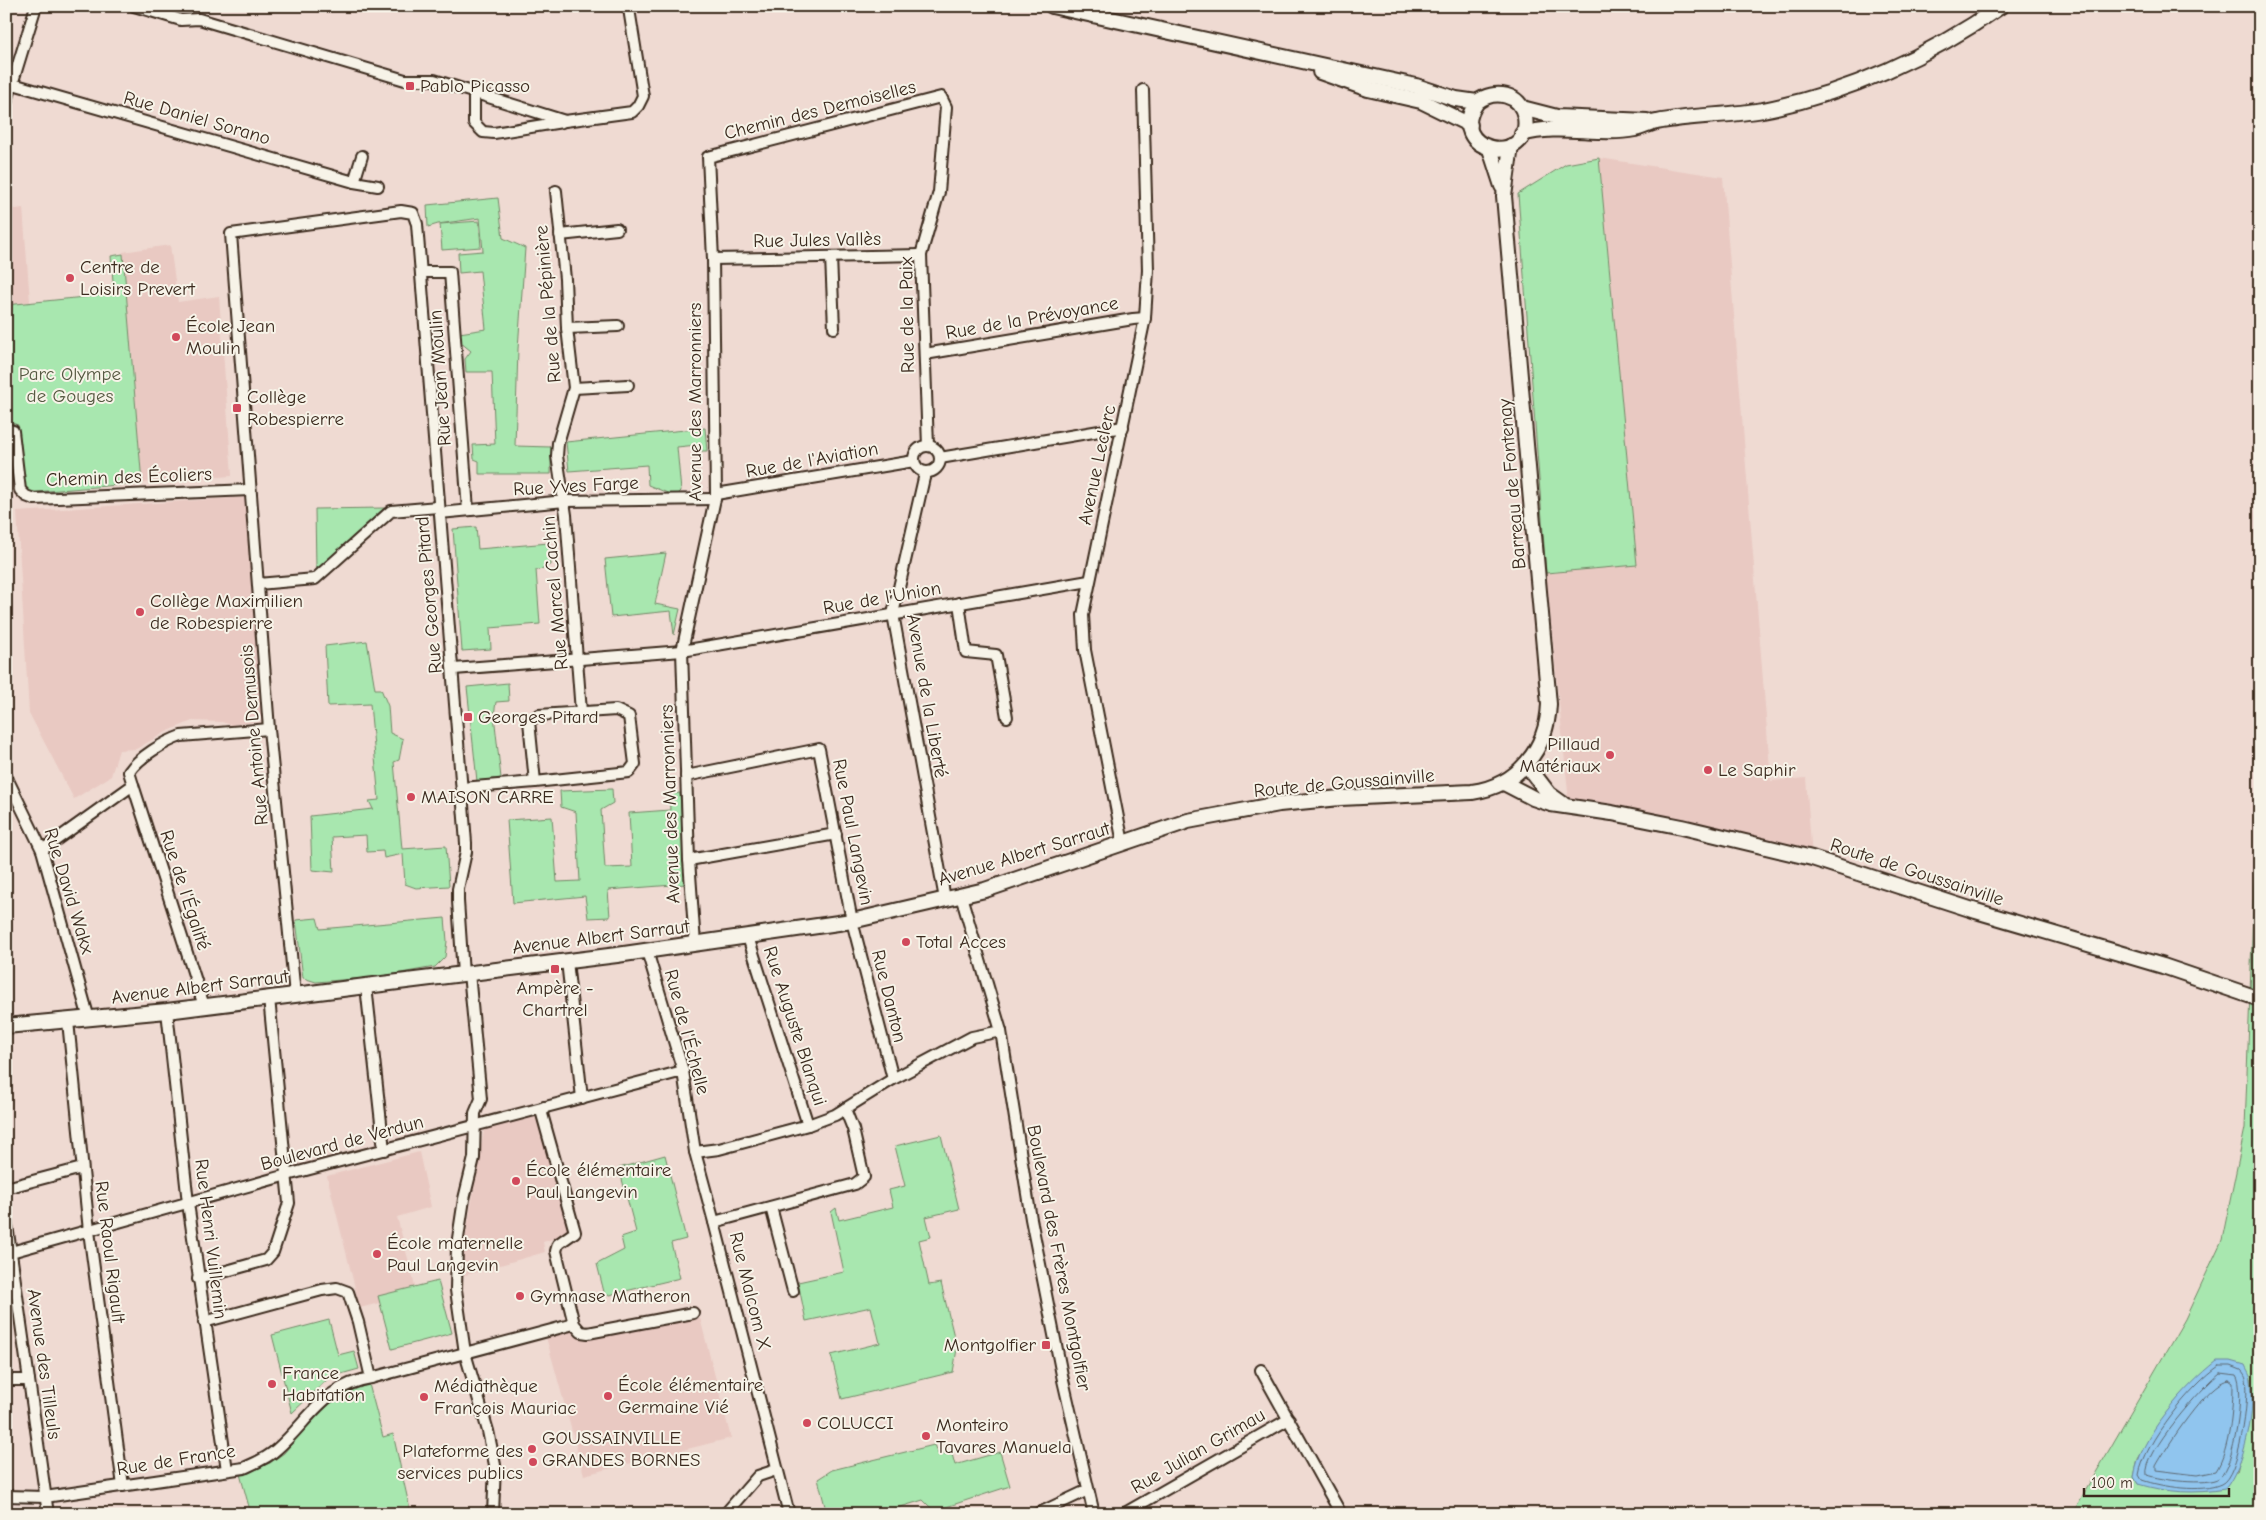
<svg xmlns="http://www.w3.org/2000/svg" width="2266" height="1520" font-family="'Comic Neue',sans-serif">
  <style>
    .built { fill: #e9c9c2 }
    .green { fill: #a8e7af; stroke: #728866; fill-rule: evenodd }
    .water { fill: #90c5ee; stroke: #6e879b }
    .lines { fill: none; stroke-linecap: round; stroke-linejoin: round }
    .shore { stroke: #5d6871; stroke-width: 1 }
    .street-casing { stroke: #3b2a1e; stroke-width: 14 }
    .secondary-casing { stroke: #3b2a1e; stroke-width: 18 }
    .street { stroke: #f7f3e8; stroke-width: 10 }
    .secondary { stroke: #f7f3e8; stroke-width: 14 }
    .poi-dot { fill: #d1495b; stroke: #f7f3e8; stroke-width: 2 }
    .labels { text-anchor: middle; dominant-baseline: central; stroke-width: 4; stroke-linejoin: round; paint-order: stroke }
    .poi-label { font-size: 19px; fill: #3b2a1e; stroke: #f7f3e8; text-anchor: start }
    .street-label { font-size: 19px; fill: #3b2a1e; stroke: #f7f3e8 }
    .park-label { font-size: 19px; fill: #565942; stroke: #f7f3e8 }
  </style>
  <rect width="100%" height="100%" fill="#efdad2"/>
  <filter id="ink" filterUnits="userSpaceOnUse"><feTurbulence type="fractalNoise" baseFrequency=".02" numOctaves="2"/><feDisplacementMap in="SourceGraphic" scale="10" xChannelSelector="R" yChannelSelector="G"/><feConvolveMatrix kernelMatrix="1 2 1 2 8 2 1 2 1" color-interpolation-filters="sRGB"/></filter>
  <g filter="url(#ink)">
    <g class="built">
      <path d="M1599,158L1723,177L1771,781L1806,778L1812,858L1566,806L1568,792L1546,573L1637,564Z"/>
      <path d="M6,207L16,209L23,208L30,302L6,305Z"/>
      <path d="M170,245L178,302L219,296L232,476L142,483L123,252Z"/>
      <path d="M247,497L265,712L259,721L231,725L222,722L192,721L166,732L136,749L119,750L111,776L74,799L29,713L17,512Z"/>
      <path d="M538,1115L572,1233L543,1242L545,1252L459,1277L484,1130Z"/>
      <path d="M419,1152L431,1207L397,1217L417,1293L360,1308L327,1176Z"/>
      <path d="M700,1318L731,1438L584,1475L546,1337L572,1330L575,1336L582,1339Z"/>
    </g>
    <g class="green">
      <path d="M1599,158L1637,565L1546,573L1518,194L1566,164Z"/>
      <path d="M498,198L503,238L525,248L518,349L515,446L551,447V474H479V461L474,459L473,445L495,444L492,372H466L465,359L471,351L460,342L459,333L486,329L480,271L459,273L458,253L483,251L480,218L438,224L428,227L427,205Z"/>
      <path d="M479,221L481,247L442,250L440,224Z"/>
      <path d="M123,254L142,483L24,493L18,425L6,421V305L114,294L111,256Z"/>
      <path d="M705,428L707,451H700L697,445L677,447L681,491L678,494H670L648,485L647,465L569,471L566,442Z"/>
      <path d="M384,508L321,566L316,568L315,509Z"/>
      <path d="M476,527L478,549L549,543L551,565H544V569L536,570L540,624L490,628L491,649L462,651L453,529Z"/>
      <path d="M666,553L655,604L680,609L674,635L671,611L611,617L605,559Z"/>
      <path d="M367,641L375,689H381L388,706L390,733L403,739L399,760L394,762L402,849L446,846L449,886L416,888L405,884L403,854L384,858L383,851L367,852L366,835L332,837L334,872L312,870L310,816L373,809L369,801L379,800L370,704L328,706L325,646Z"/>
      <path d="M508,683L509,701L496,702L494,715L501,778L477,781L467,687Z"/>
      <path d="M612,789L613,803L601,810L605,868L632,867L629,813L670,810L669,794L680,793L686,884L608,890L610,917L588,918L585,896L513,903L507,820L552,817L557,882L580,881L576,812L561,807L560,791Z"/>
      <path d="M2260,837V1514H2072L2185,1319L2222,1240L2245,1128L2254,885ZM2251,1378L2252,1406L2237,1472L2138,1484L2134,1477L2138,1459L2153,1433L2179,1398Z"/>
      <path d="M317,918L320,929L445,918L447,941L445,957L435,967L378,977L316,982L303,978L296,920Z"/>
      <path d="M941,1135L959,1209L926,1217L931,1237L919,1240L929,1285L941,1283L957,1349L953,1372L842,1399L831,1355L880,1343L871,1307L806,1321L798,1282L844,1272L831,1212L836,1208L839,1220L893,1207L889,1190L905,1186L895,1146Z"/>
      <path d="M665,1155L686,1239L671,1243L680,1278L605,1296L597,1264L624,1250L621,1237L636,1232L619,1168Z"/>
      <path d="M438,1281L452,1333L392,1349L378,1296Z"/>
      <path d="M329,1320L338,1355L354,1351L359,1369L330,1377L292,1413L272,1335Z"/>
      <path d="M369,1384L383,1437L393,1434L411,1514H251L240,1474L270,1463L284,1453L323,1407L336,1397Z"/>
      <path d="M934,1445L938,1454H952L955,1465L1000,1452L1010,1486L934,1511L923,1500L878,1514H827L818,1479L832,1470Z"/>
    </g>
    <path class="water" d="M2217,1361H2231L2245,1365C2247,1370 2251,1375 2251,1380C2256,1411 2245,1464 2225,1489C2195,1494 2168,1493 2138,1484L2134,1477C2140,1436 2185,1386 2217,1361Z"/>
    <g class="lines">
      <g class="shore">
        <path d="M2219,1366H2231L2241,1370C2243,1372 2246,1376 2246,1379C2250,1397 2239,1477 2221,1484C2202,1493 2162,1487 2142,1480L2139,1475C2144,1443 2192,1384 2219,1366Z"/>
        <path d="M2220,1373L2236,1375C2246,1388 2234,1468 2219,1478C2207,1486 2160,1480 2147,1475C2142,1454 2203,1386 2220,1373Z"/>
        <path d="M2229,1380L2233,1383C2233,1408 2230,1449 2216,1471L2197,1475L2156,1470V1466C2166,1448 2209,1380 2229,1380Z"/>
      </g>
      <defs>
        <g id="street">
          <path d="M134,6L181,20L199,19L405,80H434L565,121L632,112L638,106L643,96L629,9L625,6"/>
          <path d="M6,82L354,182L378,186"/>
          <path d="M477,93L474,98V123L483,132L494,133L562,122"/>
          <path d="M6,104L36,6"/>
          <path d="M354,182L362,156"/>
          <path d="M556,191L565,279L567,328L574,388L558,443L557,456L566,515L581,712"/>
          <path d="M560,235L617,229"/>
          <path d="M831,257L834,328"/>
          <path d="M713,259L921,255"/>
          <path d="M421,272H450L468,510"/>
          <path d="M567,328L618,326"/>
          <path d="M925,354L1133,319L1145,318"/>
          <path d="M574,388L628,385"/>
          <path d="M6,429L13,431L20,490L26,496L34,499L250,490"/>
          <circle cx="927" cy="459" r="13"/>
          <path d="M940,458L1123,427"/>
          <path d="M927,472L924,478L893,614L945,899"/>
          <path d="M716,494L914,461"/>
          <path d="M440,513L565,501L715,499"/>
          <path d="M258,584L315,579L391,511L438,507"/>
          <path d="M959,603L966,652L996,655L1007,717"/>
          <path d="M454,669L682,651L1089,581"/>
          <path d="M616,710L629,716L635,764L629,772L535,782L529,721L539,715Z"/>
          <path d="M6,776L42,850L89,1019"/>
          <path d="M686,776L819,749L852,921L893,1079"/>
          <path d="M133,785L204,1006"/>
          <path d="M462,788L535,782"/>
          <path d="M1123,843L1085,650L1083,615L1145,318L1148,270L1143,90"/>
          <path d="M42,850L133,785L129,772C139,757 164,742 181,736L269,729"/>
          <path d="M689,860L836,834"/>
          <path d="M961,896L1001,1031L1031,1219L1063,1380L1094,1514"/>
          <path d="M748,937L808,1125"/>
          <path d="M695,944L689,860L682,651L716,494L713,259L708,157L941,97L946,107L939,192L921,255L928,446"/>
          <path d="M647,951L683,1071L695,1152L714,1222L855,1184L864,1177L853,1129L845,1109"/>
          <path d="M567,961L582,1098"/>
          <path d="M469,973L481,1099L475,1113L474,1158L464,1199L457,1245L456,1290L465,1353L488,1431L495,1465L493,1514"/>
          <path d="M366,986L384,1150"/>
          <path d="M295,995L269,729L231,234L401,211L413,213L417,224L466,843V852L458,889V901L463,974"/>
          <path d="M167,1011L188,1203L227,1470"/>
          <path d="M68,1021L89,1231L123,1486"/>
          <path d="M544,1107L542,1114L575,1232L558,1244L556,1251L574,1324L581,1332L588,1333L693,1313"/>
          <path d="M695,1152L719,1149L808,1125L835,1115L893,1079L972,1037L1001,1031"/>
          <path d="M6,1188L82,1168"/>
          <path d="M771,1207L793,1291"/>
          <path d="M6,1218L48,1514"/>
          <path d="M714,1222L789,1514"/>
          <path d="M11,1252L287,1175L683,1071"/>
          <path d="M198,1279L266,1260L273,1252L289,1203L269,998"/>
          <path d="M204,1322L322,1290L337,1288L348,1292L358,1322L371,1378L574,1324"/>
          <path d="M1261,1370L1341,1514"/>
          <path d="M6,1380H29"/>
          <path d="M6,1496L45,1497L244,1468C255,1463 268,1458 277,1449C309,1421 324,1385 371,1378"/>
          <path d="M725,1514L758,1476L776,1470"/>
          <path d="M1037,1514L1088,1490"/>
          <path d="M1123,1514L1289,1419"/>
        </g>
        <g id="secondary">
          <path d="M1052,6L1416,86L1456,99L1477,102C1494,89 1521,93 1525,117C1533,169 1442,152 1477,102"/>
          <path d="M1320,72L1368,89L1421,101L1470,125"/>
          <path d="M1522,108L1557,117L1647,121"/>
          <path d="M1522,134C1559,123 1598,136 1635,129C1643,127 1650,123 1657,122C1692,115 1728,116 1763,110C1848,93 1930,56 2001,6"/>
          <path d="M1490,149L1502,186"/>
          <path d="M1526,764L1549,794L1563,804"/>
          <path d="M1504,783L1533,798L1551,804L1612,813L1682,827L1812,858L1976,911L2163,966L2260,999"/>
          <path d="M6,1026L167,1011L366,986L617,955L852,921L985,890L1188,821L1279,804L1340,798L1472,792C1518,786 1547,749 1549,704L1504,196L1511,146"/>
        </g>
      </defs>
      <use href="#street" class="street-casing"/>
      <use href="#secondary" class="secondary-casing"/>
      <use href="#street" class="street"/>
      <use href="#secondary" class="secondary"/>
    </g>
  </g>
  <g class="poi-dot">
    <rect x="405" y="81" width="10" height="10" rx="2.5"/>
    <circle cx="70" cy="278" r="5"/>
    <circle cx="176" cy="337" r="5"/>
    <rect x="232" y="403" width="10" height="10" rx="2.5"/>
    <circle cx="140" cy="612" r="5"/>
    <rect x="463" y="712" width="10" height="10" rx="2.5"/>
    <circle cx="1610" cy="755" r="5"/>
    <circle cx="1708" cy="770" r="5"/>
    <circle cx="411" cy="797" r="5"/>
    <circle cx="906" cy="942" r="5"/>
    <rect x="550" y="964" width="10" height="10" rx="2.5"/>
    <circle cx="516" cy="1181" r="5"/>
    <circle cx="377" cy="1254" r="5"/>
    <circle cx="520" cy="1296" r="5"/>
    <rect x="1041" y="1340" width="10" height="10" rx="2.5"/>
    <circle cx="272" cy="1384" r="5"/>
    <circle cx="608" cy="1396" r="5"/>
    <circle cx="424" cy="1397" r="5"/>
    <circle cx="807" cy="1423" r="5"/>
    <circle cx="926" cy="1436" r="5"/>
    <circle cx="532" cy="1449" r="5"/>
    <circle cx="533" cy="1462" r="5"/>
  </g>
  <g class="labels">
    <g class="poi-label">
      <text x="420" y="86">Pablo Picasso</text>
      <text x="80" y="267">Centre de<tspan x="80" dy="22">Loisirs Prevert</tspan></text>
      <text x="186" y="326">École Jean<tspan x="186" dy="22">Moulin</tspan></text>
      <text x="247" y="397">Collège<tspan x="247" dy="22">Robespierre</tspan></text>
      <text x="150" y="601">Collège Maximilien<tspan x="150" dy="22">de Robespierre</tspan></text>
      <text x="478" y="717">Georges Pitard</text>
      <text x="1600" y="744" text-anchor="end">Pillaud<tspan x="1600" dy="22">Matériaux</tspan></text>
      <text x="1718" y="770">Le Saphir</text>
      <text x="421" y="797">MAISON CARRE</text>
      <text x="916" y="942">Total Acces</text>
      <text x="555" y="988" text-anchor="middle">Ampère -<tspan x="555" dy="22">Chartrel</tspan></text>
      <text x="526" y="1170">École élémentaire<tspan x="526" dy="22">Paul Langevin</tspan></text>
      <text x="387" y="1243">École maternelle<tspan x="387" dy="22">Paul Langevin</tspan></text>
      <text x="530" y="1296">Gymnase Matheron</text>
      <text x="1036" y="1345" text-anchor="end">Montgolfier</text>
      <text x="282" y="1373">France<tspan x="282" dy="22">Habitation</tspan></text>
      <text x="618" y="1385">École élémentaire<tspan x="618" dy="22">Germaine Vié</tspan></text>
      <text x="434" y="1386">Médiathèque<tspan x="434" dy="22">François Mauriac</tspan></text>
      <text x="817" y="1423">COLUCCI</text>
      <text x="936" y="1425">Monteiro<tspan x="936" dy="22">Tavares Manuela</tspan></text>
      <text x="542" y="1438">GOUSSAINVILLE<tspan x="542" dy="22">GRANDES BORNES</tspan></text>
      <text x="523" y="1451" text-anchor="end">Plateforme des<tspan x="523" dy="22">services publics</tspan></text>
    </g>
    <g class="street-label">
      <text transform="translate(820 110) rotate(-14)">Chemin des Demoiselles</text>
      <text transform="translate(197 118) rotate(16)">Rue Daniel Sorano</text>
      <text transform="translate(817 240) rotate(-1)">Rue Jules Vallès</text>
      <text transform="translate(548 304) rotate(-95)">Rue de la Pépinière</text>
      <text transform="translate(907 315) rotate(-91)">Rue de la Paix</text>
      <text transform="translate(1032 318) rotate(-10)">Rue de la Prévoyance</text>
      <text transform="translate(440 378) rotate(-94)">Rue Jean Moulin</text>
      <text transform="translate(695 402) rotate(-90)">Avenue des Marronniers</text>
      <text transform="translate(812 460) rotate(-10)">Rue de l'Aviation</text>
      <text transform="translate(1097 465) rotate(-78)">Avenue Leclerc</text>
      <text transform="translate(129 477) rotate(-2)">Chemin des Écoliers</text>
      <text transform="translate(1512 484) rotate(-95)">Barreau de Fontenay</text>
      <text transform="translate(576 486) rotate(-3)">Rue Yves Farge</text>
      <text transform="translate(555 593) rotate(-95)">Rue Marcel Cachin</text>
      <text transform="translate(429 595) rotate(-95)">Rue Georges Pitard</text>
      <text transform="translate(882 598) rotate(-10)">Rue de l'Union</text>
      <text transform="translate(927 696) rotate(80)">Avenue de la Liberté</text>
      <text transform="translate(254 735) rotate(-95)">Rue Antoine Demusois</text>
      <text transform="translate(1344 783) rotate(-5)">Route de Goussainville</text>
      <text transform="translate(670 804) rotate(-92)">Avenue des Marronniers</text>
      <text transform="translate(853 832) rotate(79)">Rue Paul Langevin</text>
      <text transform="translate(1024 854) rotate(-17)">Avenue Albert Sarraut</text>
      <text transform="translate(1917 872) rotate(18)">Route de Goussainville</text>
      <text transform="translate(185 890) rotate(72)">Rue de l'Égalité</text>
      <text transform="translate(69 891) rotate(73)">Rue David Wakx</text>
      <text transform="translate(601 937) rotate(-7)">Avenue Albert Sarraut</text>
      <text transform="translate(200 987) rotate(-7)">Avenue Albert Sarraut</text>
      <text transform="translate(889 996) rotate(76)">Rue Danton</text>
      <text transform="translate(795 1026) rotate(72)">Rue Auguste Blanqui</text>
      <text transform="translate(687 1032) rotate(75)">Rue de l'Échelle</text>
      <text transform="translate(342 1143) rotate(-15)">Boulevard de Verdun</text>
      <text transform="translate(211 1239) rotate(83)">Rue Henri Vuillemin</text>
      <text transform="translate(110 1252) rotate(83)">Rue Raoul Rigault</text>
      <text transform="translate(1059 1258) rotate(79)">Boulevard des Frères Montgolfier</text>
      <text transform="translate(750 1291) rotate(76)">Rue Malcom X</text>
      <text transform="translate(44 1364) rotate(82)">Avenue des Tilleuls</text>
      <text transform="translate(1198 1451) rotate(-30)">Rue Julian Grimau</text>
      <text transform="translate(176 1460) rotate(-9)">Rue de France</text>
    </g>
    <g class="park-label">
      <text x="70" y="374">Parc Olympe<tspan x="70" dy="22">de Gouges</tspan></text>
    </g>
  </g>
  <rect width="2266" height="1520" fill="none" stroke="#f7f3e8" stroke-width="25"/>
  <rect x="12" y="12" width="2241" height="1495" fill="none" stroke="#3b2a1e" stroke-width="2" filter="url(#ink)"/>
  <path d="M2084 1488v8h145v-8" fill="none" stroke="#3b2a1e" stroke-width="2.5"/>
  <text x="2091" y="1488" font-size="15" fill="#3b2a1e" stroke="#f7f3e8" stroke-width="4" paint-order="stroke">100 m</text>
</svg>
